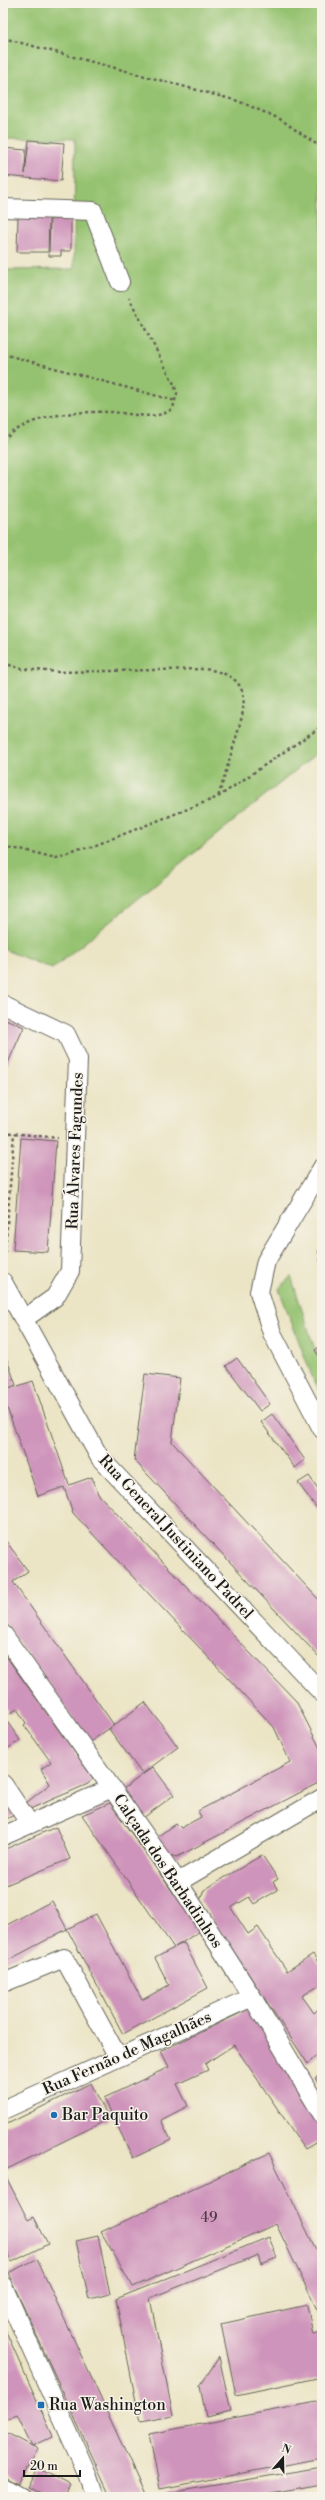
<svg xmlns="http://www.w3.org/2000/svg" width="325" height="2500" font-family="'Libre Bodoni',serif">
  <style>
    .green { fill: #95c270; stroke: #586f46 }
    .building { fill: #cf94bb }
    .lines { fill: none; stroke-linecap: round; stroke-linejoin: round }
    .minor-casing { stroke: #646257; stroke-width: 20 }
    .path { stroke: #646257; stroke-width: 2.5; stroke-dasharray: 3 3; stroke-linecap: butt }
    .minor { stroke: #fff; stroke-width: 18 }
    .poi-dot { fill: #1f6fb2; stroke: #f7f3e8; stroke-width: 1.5 }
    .labels { text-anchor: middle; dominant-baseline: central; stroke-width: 3; stroke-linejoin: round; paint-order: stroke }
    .number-label { font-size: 14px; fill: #493a44 }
    .street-label { font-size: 16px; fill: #1c1c1c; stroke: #f7f3e8 }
    .poi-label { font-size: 16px; fill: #1c1c1c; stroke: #f7f3e8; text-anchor: start }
  </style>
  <rect width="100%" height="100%" fill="#f7f3e8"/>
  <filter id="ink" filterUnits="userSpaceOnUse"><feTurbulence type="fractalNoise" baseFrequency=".025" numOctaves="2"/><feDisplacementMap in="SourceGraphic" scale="8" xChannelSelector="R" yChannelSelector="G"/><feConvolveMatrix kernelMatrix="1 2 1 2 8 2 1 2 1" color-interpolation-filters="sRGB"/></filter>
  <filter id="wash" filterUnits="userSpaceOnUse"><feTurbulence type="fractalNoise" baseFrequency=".012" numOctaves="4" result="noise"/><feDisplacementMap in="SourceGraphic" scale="16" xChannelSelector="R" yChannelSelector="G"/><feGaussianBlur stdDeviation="0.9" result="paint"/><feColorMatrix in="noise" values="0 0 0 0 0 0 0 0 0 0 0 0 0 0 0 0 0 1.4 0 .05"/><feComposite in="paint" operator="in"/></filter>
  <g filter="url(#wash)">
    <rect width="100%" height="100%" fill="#ebe4c5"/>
    <g class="green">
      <path d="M3,3H322V749L52,969L3,949V270L74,269L75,139L3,138Z"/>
      <path d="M291,1276L315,1350L322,1361V1394L313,1379L279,1289Z"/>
    </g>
    <g id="blocks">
      <g class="building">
        <path d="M29,140L64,143L61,181L3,176V148L26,150L25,174Z"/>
        <path d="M18,217L49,218L48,252H17Z"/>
        <path d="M50,219H71V251H61V256H49Z"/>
        <path d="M3,1018L24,1027L3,1074Z"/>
        <path d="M21,1138L56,1141L48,1252L13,1250Z"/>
        <path d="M322,1247V1263L318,1259L321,1256L318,1252Z"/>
        <path d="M322,1345V1361L315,1350Z"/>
        <path d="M3,1348L16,1385L3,1390Z"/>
        <path d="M237,1358L270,1404L260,1411L226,1366Z"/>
        <path d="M145,1374L180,1378L172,1442L322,1603V1660L134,1460Z"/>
        <path d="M33,1381L69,1485L92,1477L98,1494L296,1701L322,1752V1781L177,1857L170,1855L157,1837L176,1823L181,1828L201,1817L198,1811L290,1762L274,1727L73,1513L64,1487L38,1496L3,1396V1391Z"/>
        <path d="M272,1414L305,1460L295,1468L261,1422Z"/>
        <path d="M309,1476L322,1494V1515L298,1483Z"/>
        <path d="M3,1537L28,1571L13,1582L114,1725L90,1742L3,1620Z"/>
        <path d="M3,1652L93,1778L88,1784L30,1809L26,1803L50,1784L41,1769L51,1762L24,1725L26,1723L17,1709L9,1714L3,1704Z"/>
        <path d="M145,1702L178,1747L142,1774L109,1729Z"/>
        <path d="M3,1716L20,1740L3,1752Z"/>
        <path d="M153,1767L174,1795L143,1818L123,1789Z"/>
        <path d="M3,1799L14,1815L3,1821Z"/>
        <path d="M110,1803L200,1931L175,1947L184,1943L208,1988L123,2034L67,1929L96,1914L142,2000L169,1985L155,1958L174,1948L82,1815Z"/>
        <path d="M56,1827L70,1859L3,1886V1850Z"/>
        <path d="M262,1855L278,1879L273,1882L278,1890L254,1904L249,1897L231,1908L248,1934L258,1927L287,1971L313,1954L322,1969V1984L302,1996L314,2013L322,2005V2050L308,2064L200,1901L204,1890Z"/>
        <path d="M52,1901L67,1929L3,1963V1927Z"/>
        <path d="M249,2009L322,2118V2139L305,2149L234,2045L205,2064L208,2070L177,2084L188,2106L161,2120L171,2140L133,2158L104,2098L169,2067L161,2051Z"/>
        <path d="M322,2074V2087L315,2078Z"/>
        <path d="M91,2083L109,2119L3,2171L28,2220L34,2217L48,2244L12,2262L3,2245V2126Z"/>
        <path d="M269,2153L322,2262V2320L276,2224L133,2287L101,2232Z"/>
        <path d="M98,2236L110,2294L89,2299L76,2241Z"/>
        <path d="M269,2237L277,2258L261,2264L258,2255L150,2298L173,2416L140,2422L116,2299Z"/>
        <path d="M37,2259L146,2497H111L8,2273Z"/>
        <path d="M307,2305L313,2334L322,2332V2377L236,2395L221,2324Z"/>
        <path d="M3,2325L53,2436L32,2446L17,2415L3,2421Z"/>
        <path d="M219,2357L231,2411L206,2417L200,2386Z"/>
        <path d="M322,2401V2458L160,2489L149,2434Z"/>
        <path d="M3,2431L38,2449L19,2484L3,2476Z"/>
        <path d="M322,2467V2484L248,2497H164L163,2494Z"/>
        <path d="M38,2468L70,2485L64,2497H46L28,2487Z"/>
      </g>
    </g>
  </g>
  <g filter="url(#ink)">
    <use href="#blocks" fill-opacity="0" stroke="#646257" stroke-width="1"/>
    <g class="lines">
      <defs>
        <g id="minor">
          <path d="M3,208L93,211L120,282"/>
          <path d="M3,1004L66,1034L78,1059L70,1271L55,1297L24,1319"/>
          <path d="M322,1168L266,1261L259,1292L272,1333L322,1429"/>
          <path d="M3,1282L100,1458L322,1693"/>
          <path d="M3,1634L178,1882L252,1997L322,2114"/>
          <path d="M3,1784L30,1824"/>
          <path d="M3,1836L112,1788"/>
          <path d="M178,1882L322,1798"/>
          <path d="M3,1983L64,1958L118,2057"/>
          <path d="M3,2110L252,1997"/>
          <path d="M3,2286L88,2476L95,2497"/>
          <path d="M3,2487L21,2497"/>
        </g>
      </defs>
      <use href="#minor" class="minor-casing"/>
      <g class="path">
        <path d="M3,38L238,101L280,119L322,148"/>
        <path d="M3,354L176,401"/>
        <path d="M3,441C28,414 77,411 111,412C131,413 157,422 173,408L177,393L174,384L129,298"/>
        <path d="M3,663L22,669L58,672L205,669C255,676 246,705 235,741C229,760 224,779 218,797"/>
        <path d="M3,845L56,858L68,856L218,797L322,726"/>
        <path d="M3,1132L58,1138"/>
        <path d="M4,1265L14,1133"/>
      </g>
      <use href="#minor" class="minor"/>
    </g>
  </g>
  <g class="poi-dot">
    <circle cx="54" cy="2115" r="4"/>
    <rect x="37" y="2401" width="8" height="8" rx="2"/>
  </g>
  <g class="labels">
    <g class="number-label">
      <text x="209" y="2218">49</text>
    </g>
    <g class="street-label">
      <text transform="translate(75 1151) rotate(-88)">Rua Álvares Fagundes</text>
      <text transform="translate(176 1537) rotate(47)">Rua General Justiniano Padrel</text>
      <text transform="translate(168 1871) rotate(56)">Calçada dos Barbadinhos</text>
      <text transform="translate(127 2053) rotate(-24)">Rua Fernão de Magalhães</text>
    </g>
    <g class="poi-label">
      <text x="62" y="2115">Bar Paquito</text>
      <text x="49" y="2405">Rua Washington</text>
    </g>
  </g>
  <rect width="325" height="2500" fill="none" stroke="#f7f3e8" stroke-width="16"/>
  <g transform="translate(283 2458) rotate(20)" stroke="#f7f3e8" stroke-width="3" paint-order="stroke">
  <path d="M0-3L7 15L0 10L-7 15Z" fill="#1c1c1c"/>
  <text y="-6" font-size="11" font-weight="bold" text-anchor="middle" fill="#1c1c1c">N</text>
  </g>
  <path d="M24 2470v6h56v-6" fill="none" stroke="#1c1c1c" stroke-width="2"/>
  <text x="30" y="2470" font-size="12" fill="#1c1c1c" stroke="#f7f3e8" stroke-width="3" paint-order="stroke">20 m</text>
</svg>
